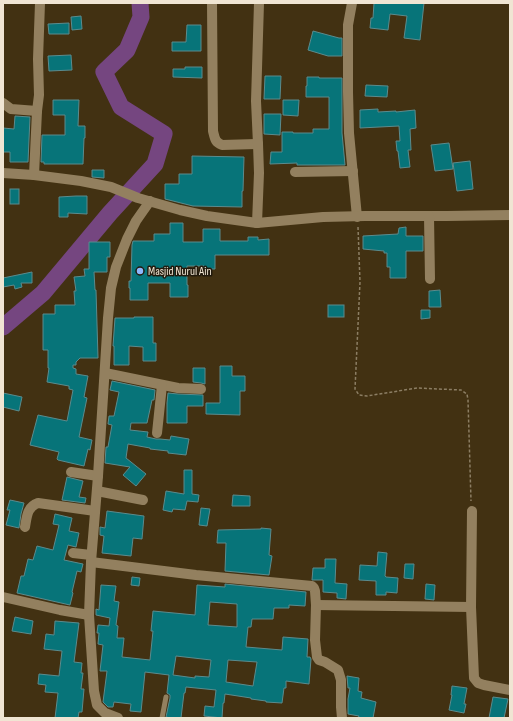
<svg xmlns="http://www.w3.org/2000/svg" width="513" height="721" font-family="'Sofia Sans Condensed',sans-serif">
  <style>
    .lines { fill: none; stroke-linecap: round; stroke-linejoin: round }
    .river { stroke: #754680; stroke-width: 17 }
    .building { fill: #077479; stroke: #5b8b8d; fill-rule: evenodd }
    .path { stroke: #8c7e64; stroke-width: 1.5; stroke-dasharray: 3 2; stroke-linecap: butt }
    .service { stroke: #93805f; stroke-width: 5 }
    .minor { stroke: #93805f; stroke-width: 10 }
    .poi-dot { fill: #8eb8fd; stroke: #221a0d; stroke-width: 1.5 }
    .labels { text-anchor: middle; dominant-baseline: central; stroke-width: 3; stroke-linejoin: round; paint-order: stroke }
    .poi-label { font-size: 12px; fill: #f0e5d3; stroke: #221a0d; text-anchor: start }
  </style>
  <rect width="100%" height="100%" fill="#423112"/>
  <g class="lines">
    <path class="river" d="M3,327L43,293L110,213L155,164L164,134L121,107L104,72L127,50L141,17L140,3"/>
  </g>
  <g class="building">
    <path d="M374,3H424L420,40L404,38L407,16L390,14L388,30L370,28L371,18H373Z"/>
    <path d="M81,16L82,29L72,30L71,17Z"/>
    <path d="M69,23V34H49L48,24Z"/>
    <path d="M187,25H201V51H172V42H186Z"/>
    <path d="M313,31L339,38H342V56H328L308,50Z"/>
    <path d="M71,55L72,70L49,71L48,56Z"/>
    <path d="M185,67H202V78L173,77V69H185Z"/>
    <path d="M265,76H281L280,99H264Z"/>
    <path d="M307,77H319V78H342V133L345,165H297V163L270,164L271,152H282V132H293V133H313V129H329V97H306V86H307Z"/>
    <path d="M366,85L388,86L387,97L365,96Z"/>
    <path d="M53,100H79L78,126H85V138H84L83,164H44V162H41L42,135H65V115H53Z"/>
    <path d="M283,100H299L298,116L283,115Z"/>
    <path d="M378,109V112L396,111V112L415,110L416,128L410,129L411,150H408L410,167L400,168L398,151H397L396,141H400L399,126L360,128V110Z"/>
    <path d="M264,114H281L280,135L264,134Z"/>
    <path d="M15,116L30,117L28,162H10V152H3V128L14,129Z"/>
    <path d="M449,143L453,169L435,171L431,145Z"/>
    <path d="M192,156L244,157L243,191H242V207L193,206L165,199V184H179V174H192Z"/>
    <path d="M470,161L473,189L457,191L453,163Z"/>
    <path d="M92,170H104V178L92,177Z"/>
    <rect x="10" y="189" width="9" height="15"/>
    <path d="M76,196H87V214L68,213V217H59V197Z"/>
    <path d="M170,223H183V242H203V229H220V241H248V237H258V240L269,239V255H215V269H204V266H187V285H188V297H170V283H148V300H130V288H129V281H131L132,245L133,241H154V234H170Z"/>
    <path d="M406,227V236H423V251H406V278H390V267H387V253H384V251L363,249V236L398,234L399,228Z"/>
    <path d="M89,242H110V257H107V272H94L95,290H96L98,358H80L76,362V365H73V368L76,369V374L88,376L84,397L87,398L79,437L92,440L90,450L88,449L84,466L58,460L57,459L59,452L30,445L38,415L67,421L73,390L69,389V386L47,382L49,368H48V350H43V314H55V305H75L74,291H76L74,277L85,276L84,269H89Z"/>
    <path d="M32,272V283H21L22,287L15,289L14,285L3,287V278Z"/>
    <path d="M440,290L441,307H429V291Z"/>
    <rect x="328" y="305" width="16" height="12"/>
    <path d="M421,310H430V318L421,319Z"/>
    <path d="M134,317H153V343H156V361H143V347L129,346V365H114V346H113L115,318H134Z"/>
    <path d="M220,366H232V376H245V391H240V415L206,414V403H220Z"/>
    <path d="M193,368H205V384L201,383L193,382Z"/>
    <path d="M112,381L155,390L154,400H152L147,423H131L130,430L148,432L147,437L156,439H160L170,440L171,436L189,439L186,455L168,453V451L150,449V448L128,444L126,458L146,474L136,486L123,475L130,467L105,463L106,447H108L112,425L108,424L109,416H114L119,392L110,390Z"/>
    <path d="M3,393L22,397L19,411L3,407Z"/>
    <path d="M168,393L178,394L203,395V406H187V423H167V403Z"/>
    <path d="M184,470H192V494L199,495L198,502L187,501L185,510L173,509L172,512L163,510L166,491L184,494Z"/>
    <path d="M67,477L83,481L79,497L86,498L85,503L62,500Z"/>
    <path d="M233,495L250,496V506H232Z"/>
    <path d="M10,500L24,503L21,514L19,528L6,525L10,510H7Z"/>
    <path d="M201,508L210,509L207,526L199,525Z"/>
    <path d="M107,511L144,516L142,539L133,538L131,556L102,553L104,536L100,535V527L105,528Z"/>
    <path d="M55,514L72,518L69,531L79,533L76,547L68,545L64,560L83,564L81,572L77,571L72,592L73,593L70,605L17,593L21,576H24L28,559L33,560L37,546L53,550L59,525L53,524Z"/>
    <path d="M261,528L271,529L269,555L272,556L269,575L225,571L226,543H217L218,530L261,529Z"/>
    <path d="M378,552L387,553L385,576L386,577L398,578L397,593L386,592V595H376V581L359,580L360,565L377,566Z"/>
    <path d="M325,559H336L335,583L347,584L346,599L337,598V593L323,592V580H312L313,568H325Z"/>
    <path d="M405,564H414L413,579L404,578Z"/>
    <path d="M132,577L140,578L139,586L131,585Z"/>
    <path d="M225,584L306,592L305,606L289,605V608H274L273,619H252L251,627H248L246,647L282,650L283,637L308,639L307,657H310L311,659L309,684L286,681V688H284L282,703L266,702V701L251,699V698L225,694L224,703H223L222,718L204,716L205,706L214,707L216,690L186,687L185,693H184L181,718H171L166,717L170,698V695L167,693L169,675L145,672L141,712L130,711L131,704L114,702L113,707H108L103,702L107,671H100L103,645L98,644L99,633H97L98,625L109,626L110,618L96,615V609L99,610L101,585L116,586L114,601L119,602L116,625L118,626L117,638H124L122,657L150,660L153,631H151L153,611L195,615L197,585L225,587ZM210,602L237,604V627L208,625ZM176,656L211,660L209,677L195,676V678L173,675ZM228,660L257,662L253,686L226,682Z"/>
    <path d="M426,584L435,585L434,600L425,599Z"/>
    <path d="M15,617L33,621L31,634L12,631Z"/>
    <path d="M55,621L79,623L74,662L82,663L81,673H83L81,689H84L82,712H79L78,718H55L58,693L45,692L46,685L38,684L39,674L59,676L62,651L44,649L46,634L54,635Z"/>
    <path d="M347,676L359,678L358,691L362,692L361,698L376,702L373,718H358L359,716L348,714V699L350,688H348Z"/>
    <path d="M452,686L467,688L464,704H466L464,713L449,710L452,695H451Z"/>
    <path d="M493,697L508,699L504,718H489Z"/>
  </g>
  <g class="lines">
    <path class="path" d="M358,227L360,282L355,389L359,395L367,396L417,388L461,390L467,394L468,400L471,501"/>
    <path class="service" d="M162,718L166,697"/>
    <g class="minor">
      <path d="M212,3L213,131C215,139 215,142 222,145L258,144"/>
      <path d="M352,3L348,25V92L349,133L357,217"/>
      <path d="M3,103L11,109L37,111"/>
      <path d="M295,172L353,171"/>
      <path d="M3,173L34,175L81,181L111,187L138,198L180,210L207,216L257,223L323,217L365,216H447L510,215"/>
      <path d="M34,175L37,111L39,95L38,59L40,3"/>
      <path d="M429,216L430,279"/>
      <path d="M257,223L259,173L258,144L256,101L259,3"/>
      <path d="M105,373L178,388L201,389"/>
      <path d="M157,433L162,385"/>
      <path d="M71,472L98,476"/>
      <path d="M97,491L143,500"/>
      <path d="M472,511L471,607L474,678L478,683L484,685L510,690"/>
      <path d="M25,527C27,516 27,507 38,503L95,511"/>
      <path d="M73,553L91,555"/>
      <path d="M91,562L196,575L312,586L314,588L315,591L316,605L315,640L317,657L319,660L325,662L338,670L341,680V707L342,718"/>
      <path d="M3,597L60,610L89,615"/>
      <path d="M316,605L471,607"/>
      <path d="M118,718L105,713L97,705L94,691L89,615L91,562L98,476L108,318L111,288L116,267L127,239L136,221L150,201"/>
    </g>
  </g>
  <circle class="poi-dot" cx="140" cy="271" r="4"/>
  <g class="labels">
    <g class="poi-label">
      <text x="148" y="271">Masjid Nurul Ain</text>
    </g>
  </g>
  <rect width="513" height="721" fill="none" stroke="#f0e5d3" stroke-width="8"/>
</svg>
